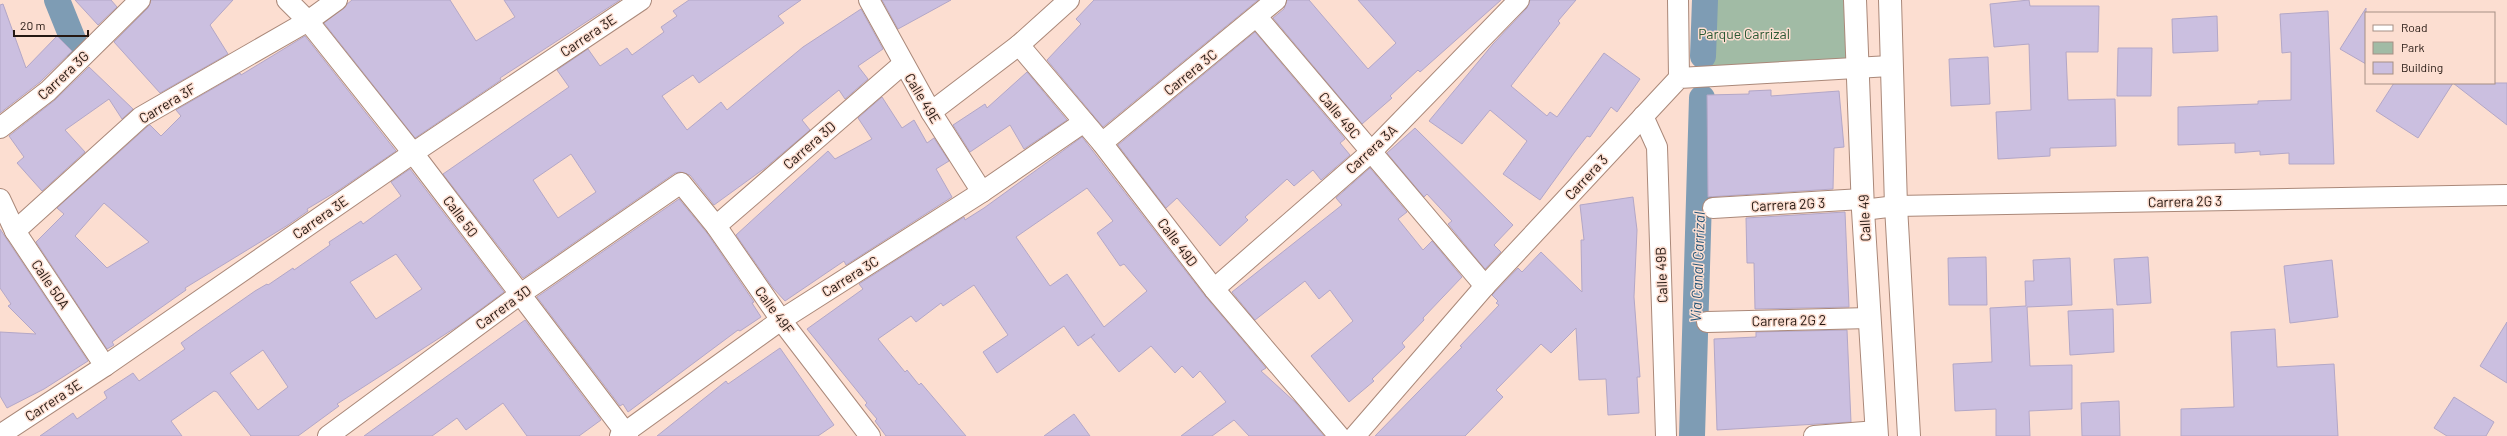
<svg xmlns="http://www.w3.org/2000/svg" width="2507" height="436" font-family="Barlow,sans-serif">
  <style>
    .green { fill: #a1bba5 }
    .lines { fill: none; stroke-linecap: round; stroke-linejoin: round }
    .canal { stroke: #7e9cb4; stroke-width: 26 }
    .building { fill: #cbbfe0; stroke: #b3a7c7; fill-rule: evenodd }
    .minor-casing { stroke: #aa8879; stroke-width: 22 }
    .tertiary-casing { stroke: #aa8879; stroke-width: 24 }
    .minor { stroke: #fff; stroke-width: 20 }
    .tertiary { stroke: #fff; stroke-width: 22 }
    .labels { text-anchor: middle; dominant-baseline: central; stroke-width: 3; stroke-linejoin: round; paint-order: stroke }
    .park-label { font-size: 14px; fill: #295833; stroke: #fcded1 }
    .street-label { font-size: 14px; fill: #251812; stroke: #fcded1 }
    .water-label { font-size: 15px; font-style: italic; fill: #255679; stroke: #fcded1 }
  </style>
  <rect width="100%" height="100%" fill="#fcded1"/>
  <path class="green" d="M1711,0H1847L1851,64L1710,68Z"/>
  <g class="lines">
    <g class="canal">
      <path d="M57,0L76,47"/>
      <path d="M1703,56L1705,0"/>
      <path d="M1692,436L1702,98"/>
    </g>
  </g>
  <g class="building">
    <path d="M75,0H111L117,7L98,25Z"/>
    <path d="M151,0H233L210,25L228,54L160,93L114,42L148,8Z"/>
    <path d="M352,0H450L476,41L515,17L504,0H620L500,78L501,80L415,138L324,23Z"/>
    <path d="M689,0H801L778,16L784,23L699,83L693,75L662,96L687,130L721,102L727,110L803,47L861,9L883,49L858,66L868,79L845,99L839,90L802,120L810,130L765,168L714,205L690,175L680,172L675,173L523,278L443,174L569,87L557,70L588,49L600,66L627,48L632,55L664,32L661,27L677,16L673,11ZM571,154L596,192L558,218L533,180Z"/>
    <path d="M882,0H951L898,29Z"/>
    <path d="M1094,0H1258L1103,127L1047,60L1081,24L1076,19Z"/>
    <path d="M1287,0H1309L1368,69L1396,43L1358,0H1501L1420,72L1418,70L1390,96L1392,98L1362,124L1273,18L1284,9Z"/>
    <path d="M1530,0H1576L1558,21L1560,23L1511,86L1547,116L1550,112L1557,117L1604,53L1640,79L1617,112L1611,107L1590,137L1587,136L1574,153L1540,200L1503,174L1527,141L1490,110L1462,144L1429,121L1493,44L1527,8Z"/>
    <path d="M2029,0L2030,6H2099L2098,52H2066L2068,100L2115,99L2116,146L2050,148V156L1998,159L1996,112L2031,110L2029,44L1994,47L1990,4Z"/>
    <path d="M3,4L26,68L57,36L72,51L40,82L0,113V5Z"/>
    <path d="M2366,8V64L2340,49Z"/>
    <path d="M2328,11L2334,164H2289V153L2260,155V151L2235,153V143L2178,145V107L2258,104V101L2291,100V52L2282,53L2280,14Z"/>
    <path d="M2217,16L2218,51L2173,53L2172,19Z"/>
    <path d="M1255,32L1345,139L1340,143L1350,155L1321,180L1313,170L1294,186L1287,179L1245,217L1248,220L1220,246L1177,198L1166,208L1118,145Z"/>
    <path d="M305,36L396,151L339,190L307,209L308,211L288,225L185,288L186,290L112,342L114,345L107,349L36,242L64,214L57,208L148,126L150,125L161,136L181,116L176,110L240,73L241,75ZM104,203L149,242L107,268L75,236Z"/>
    <path d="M2118,48H2152L2151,96H2117Z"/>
    <path d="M1988,57L1990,104L1951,106L1949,59Z"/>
    <path d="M89,67L133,109L122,119L109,99L65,130L85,152L42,191L17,163L24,157L9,136L55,100Z"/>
    <path d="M1027,72L1067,120L1024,149L1010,125L970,152L953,125L985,104L987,108Z"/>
    <path d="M2394,83H2453L2418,138L2376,111Z"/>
    <path d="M2453,83H2507V125Z"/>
    <path d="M1771,90V96L1839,91L1844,147L1834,148L1833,189L1708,197L1707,95L1749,94V91Z"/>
    <path d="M882,97L902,128L914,120L927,143L934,138L949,161L936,169L952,197L846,265L844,261L785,301L773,288L736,235L828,151L835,159L872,139L858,118Z"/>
    <path d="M1415,128L1513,225L1494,245L1501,252L1485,269L1448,224L1452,221L1427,194L1424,197L1387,153Z"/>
    <path d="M1082,137L1205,296L1266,368L1261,371L1296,403L1324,436H1249L1234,420L1212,436H1181L1226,402L1200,371L1193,378L1182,366L1175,373L1151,346L1119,372L1091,337L1095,334L1078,346L1064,326L997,373L983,352L1008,335L974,285L943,306L941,303L916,322L911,316L878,339L905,372L907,370L919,385L921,383L966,436H886L875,421L877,419L865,405L867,403L807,329L863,289L859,284L964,217L965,220L984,208ZM1087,188L1113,221L1097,233L1120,266L1124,264L1147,291L1104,327L1067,274L1050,286L1016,237Z"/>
    <path d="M1370,168L1407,212L1398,219L1423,250L1432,241L1462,277L1423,318L1424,320L1402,343L1405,347L1372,379L1374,381L1349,402L1311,356L1353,321L1330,290L1319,299L1305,281L1255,320L1232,292L1342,205L1336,198Z"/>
    <path d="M410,169L504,292L458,326L337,404L339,406L298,436H251L217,392L214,391L171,421L182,436H40L73,413L77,419L107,398L104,392L133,373L139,381L185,349L181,343L202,328L255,291L267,284L268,285L293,268L294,270L330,245L329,242L361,221L363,224L401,196L391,182ZM396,254L422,289L376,319L350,282ZM263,350L288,387L258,410L230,373Z"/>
    <path d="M1633,197L1637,230L1634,297L1640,377H1637L1639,413L1608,415L1606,379L1579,380L1576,328L1551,353L1541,344L1496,390L1503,397L1465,436H1375L1462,347L1460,346L1499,305L1496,303L1498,301L1492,295L1518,268L1522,272L1541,252L1582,292L1581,240H1584L1580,205Z"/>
    <path d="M679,199L707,233L754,302L752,303L761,317L740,331L738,330L628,412L623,404L620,406L537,297Z"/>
    <path d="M1845,212L1849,307L1755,309L1754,263H1747L1746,218Z"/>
    <path d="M0,229L88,361L44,389L7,408L0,396V332L36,334L8,306L11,304L0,288Z"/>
    <path d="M1986,257L1987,305H1949L1948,258Z"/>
    <path d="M2148,257L2151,303L2117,305L2114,259Z"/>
    <path d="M2070,258L2072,305L2027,307L2030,366L2072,365V409L2029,411L2030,436H1996V409L1955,411L1953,364L1992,362L1990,308L2026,306L2025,281H2034L2033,260Z"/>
    <path d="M2332,260L2338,317L2290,323L2284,266Z"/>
    <path d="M2113,309L2114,352L2070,355L2068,311Z"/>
    <path d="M525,320L601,420L579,436H527L503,403L466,430L457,418L432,436H364Z"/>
    <path d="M2507,322V383L2480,366Z"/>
    <path d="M2275,329L2277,367L2334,364L2338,436H2181V409L2234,407L2231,332Z"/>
    <path d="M1847,330L1851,422L1717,430L1714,339L1756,337V332Z"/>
    <path d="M780,348L834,425L818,436H657L726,381L728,384Z"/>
    <path d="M2454,397L2494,422L2486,436H2447L2434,428Z"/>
    <path d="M2119,401L2120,436H2082L2081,403Z"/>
    <path d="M1074,414L1090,436H1044Z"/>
  </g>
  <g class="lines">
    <defs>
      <g id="minor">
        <path d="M287,0L308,21L413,153L628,436"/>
        <path d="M869,0L931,112L982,192"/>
        <path d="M1678,0L1679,78"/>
        <path d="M1257,17L1485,286"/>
        <path d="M1019,45L1102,143L1214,289L1339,436"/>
        <path d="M931,112L1019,45L1069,0"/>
        <path d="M1643,116L1657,147L1666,436"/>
        <path d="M0,128L48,91L140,0"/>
        <path d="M1102,143L1276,0"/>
        <path d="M0,199L15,231L105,366"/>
        <path d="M1713,208L1862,199"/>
        <path d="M1863,210L1896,206L2507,195"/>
        <path d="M716,226L903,64"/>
        <path d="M15,231L141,117L308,21L337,0"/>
        <path d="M1214,289L1371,152L1519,0"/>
        <path d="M1707,322L1870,318"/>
        <path d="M0,435L105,366L413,153L641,0"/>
        <path d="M328,436L519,295L681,183L716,226L781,320L870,436"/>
        <path d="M620,436L781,320L982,192L1084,122"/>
        <path d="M1355,436L1485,286L1679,78L1890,66"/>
        <path d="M1814,436L1877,431"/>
      </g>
      <g id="tertiary">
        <path d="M1855,0L1863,210L1877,436"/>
        <path d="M1890,0L1896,206L1909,436"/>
      </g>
    </defs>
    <use href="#minor" class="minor-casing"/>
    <use href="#tertiary" class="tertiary-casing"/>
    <use href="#minor" class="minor"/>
    <use href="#tertiary" class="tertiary"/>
  </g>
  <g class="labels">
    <g class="park-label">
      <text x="1744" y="33">Parque Carrizal</text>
    </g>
    <g class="street-label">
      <text transform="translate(588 35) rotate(-34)">Carrera 3E</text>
      <text transform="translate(1190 72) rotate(-39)">Carrera 3C</text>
      <text transform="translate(63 75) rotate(-43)">Carrera 3G</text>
      <text transform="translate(923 98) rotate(59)">Calle 49E</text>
      <text transform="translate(167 103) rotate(-31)">Carrera 3F</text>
      <text transform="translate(1340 115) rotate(50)">Calle 49C</text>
      <text transform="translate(809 145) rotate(-41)">Carrera 3D</text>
      <text transform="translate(1371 149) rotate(-43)">Carrera 3A</text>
      <text transform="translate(1586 177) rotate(-47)">Carrera 3</text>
      <text transform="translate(2185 201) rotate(-1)">Carrera 2G 3</text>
      <text transform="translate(1788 204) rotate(-3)">Carrera 2G 3</text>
      <text transform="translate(461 216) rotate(53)">Calle 50</text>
      <text transform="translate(320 217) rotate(-35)">Carrera 3E</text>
      <text transform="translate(1864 218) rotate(-93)">Calle 49</text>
      <text transform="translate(1178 242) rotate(53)">Calle 49D</text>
      <text transform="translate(1661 275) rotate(-92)">Calle 49B</text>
      <text transform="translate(850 276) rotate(-32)">Carrera 3C</text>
      <text transform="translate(51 284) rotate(56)">Calle 50A</text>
      <text transform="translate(503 307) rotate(-36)">Carrera 3D</text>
      <text transform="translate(775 310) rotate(54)">Calle 49F</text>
      <text transform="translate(1789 320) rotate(-1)">Carrera 2G 2</text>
      <text transform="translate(53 400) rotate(-33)">Carrera 3E</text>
    </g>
    <g class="water-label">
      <text transform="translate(1697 267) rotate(-88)">Via Canal Carrizal</text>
    </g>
  </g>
  <rect x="2365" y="12" width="130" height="72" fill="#fcded1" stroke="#a68f85"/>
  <rect x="2373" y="25" width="20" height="6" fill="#ffffff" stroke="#a68f85"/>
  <text x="2401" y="32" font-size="12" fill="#251812">Road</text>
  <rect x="2373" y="42" width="20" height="12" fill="#a1bba5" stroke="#a68f85"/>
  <text x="2401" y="52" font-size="12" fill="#251812">Park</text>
  <rect x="2373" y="62" width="20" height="12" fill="#cbbfe0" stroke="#a68f85"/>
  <text x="2401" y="72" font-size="12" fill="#251812">Building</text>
  <path d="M14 30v6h74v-6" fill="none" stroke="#251812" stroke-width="2"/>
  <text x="20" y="30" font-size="12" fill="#251812" stroke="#fcded1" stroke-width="3" paint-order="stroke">20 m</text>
</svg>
